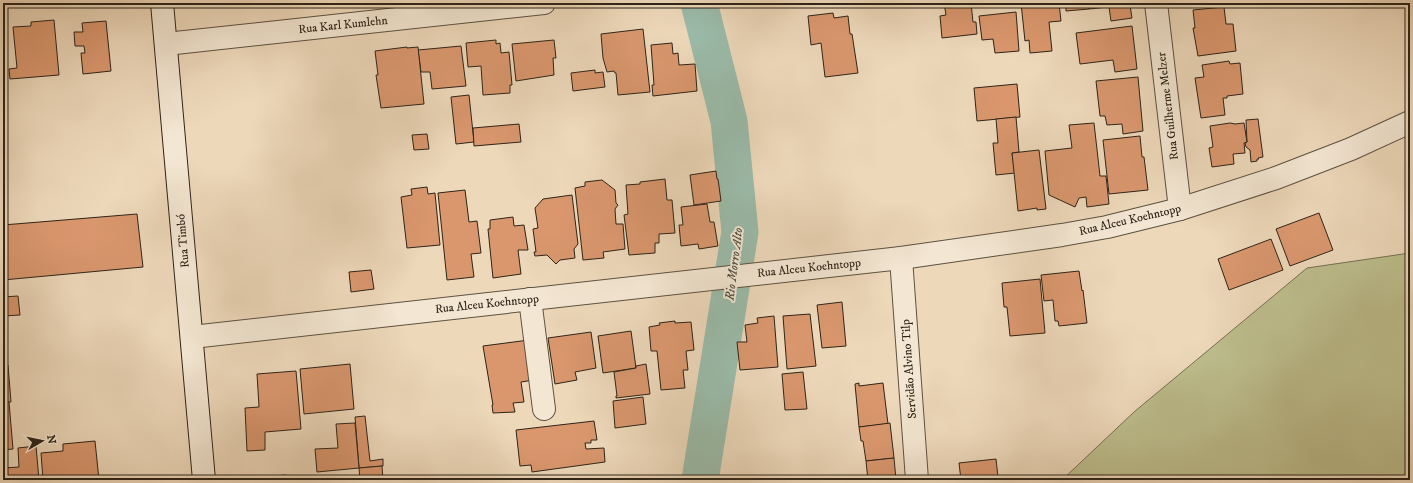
<svg xmlns="http://www.w3.org/2000/svg" width="1413" height="483" font-family="'IM FELL DW Pica',serif">
  <style>
    .green { fill: #bdbd8c; stroke: #757052 }
    .lines { fill: none; stroke-linecap: round; stroke-linejoin: round }
    .river { stroke: #9abba9; stroke-width: 37 }
    .building { fill: #da976e; stroke: #2d2418 }
    .street-casing { stroke: #5d5140; stroke-width: 24 }
    .secondary-casing { stroke: #2d2418; stroke-width: 24 }
    .street { stroke: #f3e6d2; stroke-width: 22 }
    .secondary { stroke: #f3e6d2; stroke-width: 22 }
    .labels { text-anchor: middle; dominant-baseline: central; stroke-width: 4; stroke-linejoin: round; paint-order: stroke }
    .street-label { font-size: 12px; fill: #2d2418; stroke: #f3e6d2 }
    .water-label { font-size: 13px; font-style: italic; fill: #4e5144; stroke: #f3e6d2 }
  </style>
  <rect width="100%" height="100%" fill="#edd8ba"/>
  <filter id="stains"><feTurbulence type="fractalNoise" baseFrequency=".005" numOctaves="4"/><feColorMatrix values="0 0 0 0 .2 0 0 0 0 .09 0 0 0 0 .02 0 0 0 .5 -.17"/></filter>
  <radialGradient id="worn" r=".72"><stop offset=".6" stop-color="#630" stop-opacity="0"/><stop offset="1" stop-color="#630" stop-opacity=".3"/></radialGradient>
  <path class="green" d="M1410,253V480H1062L1134,412L1307,268Z"/>
  <g class="lines">
    <path class="river" d="M699,3L729,121L740,232L700,480"/>
  </g>
  <g class="building">
    <path d="M944,3H971L973,22H976L977,34L942,38L940,16L946,15Z"/>
    <path d="M1021,3H1059L1061,21L1049,22L1052,51L1030,53L1029,40L1025,41Z"/>
    <path d="M1066,3H1088L1089,9L1066,11Z"/>
    <path d="M1088,3H1108V7L1089,9Z"/>
    <path d="M1108,3H1130V5L1108,7Z"/>
    <path d="M1130,5L1132,18L1111,21L1109,7Z"/>
    <path d="M1224,7L1226,24H1233L1236,51L1198,56L1193,28H1195L1193,10Z"/>
    <path d="M1016,12L1019,51L995,53L993,39L982,40L979,16Z"/>
    <path d="M833,13L834,18L848,16L850,34H852L858,73L825,77L821,43L811,45L808,16Z"/>
    <path d="M54,20L59,75L10,79L9,69L17,68L13,27L31,26V22Z"/>
    <path d="M106,21L111,71L83,74L81,53H85L84,46H75L74,32H83L82,23Z"/>
    <path d="M1132,26L1137,69L1115,72L1113,60L1080,64L1076,33Z"/>
    <path d="M643,29L650,92L618,95L616,73H615L614,71L607,72L603,58L601,34Z"/>
    <path d="M496,40V44L500,43L501,53L509,52L512,85H510V93L483,95L481,66L468,67L466,43Z"/>
    <path d="M554,40L556,58H553L554,75L516,81L512,44Z"/>
    <path d="M672,43L673,54L678,53L679,65L695,64L697,91L653,96L652,85H654L651,45Z"/>
    <path d="M461,46L466,86L432,89L430,72H421L418,50Z"/>
    <path d="M407,47V48L418,47L424,104L381,108L376,75H378L375,51Z"/>
    <path d="M1229,61L1230,64L1240,63L1243,94L1227,96V98H1223L1225,115L1201,118L1195,78L1204,77L1202,65Z"/>
    <path d="M595,70V73L603,72L605,87L573,91L571,73Z"/>
    <path d="M1138,77L1143,131L1123,134L1122,124L1107,125L1105,116H1100L1096,81Z"/>
    <path d="M1017,84L1020,117L977,121L974,88Z"/>
    <path d="M469,95L474,142L456,144L451,97Z"/>
    <path d="M1016,117L1019,152L1012,153L1015,173L996,175L993,143H998L996,119Z"/>
    <path d="M1258,119L1263,157L1258,158L1259,159H1257V161L1251,162L1250,150L1246,147L1245,143L1247,142L1246,120Z"/>
    <path d="M1094,123L1100,176H1106L1109,204L1087,207L1086,197L1079,198L1075,207L1049,195L1045,151L1072,148L1069,125Z"/>
    <path d="M1230,123L1235,124L1244,123L1247,142L1244,143L1245,153L1233,154L1234,164L1212,167L1209,148L1213,147L1210,126Z"/>
    <path d="M519,124L521,142L474,146L473,128Z"/>
    <path d="M427,134L429,149L414,150L412,135Z"/>
    <path d="M1140,136L1142,157H1144L1148,190L1109,194L1103,140Z"/>
    <path d="M1039,150L1046,209L1037,210V208L1018,211L1012,153Z"/>
    <path d="M716,171L717,179H718L721,201L694,205L690,175Z"/>
    <path d="M665,179L667,200H672L675,233L659,234V243H655V253L629,255L624,215L628,214L626,185L640,184V182Z"/>
    <path d="M602,180L615,190L616,203L618,205L615,209L616,224H623L625,249L603,252L604,258L583,260L575,188L585,186V182Z"/>
    <path d="M427,187L428,194L435,193L440,245L407,248L401,197L412,195L411,189Z"/>
    <path d="M465,190L469,222L477,221L481,253L471,254L474,277L447,280L438,193Z"/>
    <path d="M572,195L578,244L574,249L575,258L560,260L556,264L547,255L535,256L534,252H536L533,229L538,228L535,208L543,199Z"/>
    <path d="M707,204L710,222H714L718,246L699,249L698,244L681,246L679,225H683L681,207Z"/>
    <path d="M1319,213L1333,250L1290,266L1276,229Z"/>
    <path d="M137,214L143,267L3,280V225Z"/>
    <path d="M513,217L514,226L524,225L528,250H518L521,274L493,278L488,229H490V220Z"/>
    <path d="M1271,239L1283,270L1229,290L1218,259Z"/>
    <path d="M371,270L374,289L351,292L349,272Z"/>
    <path d="M1079,271L1082,291L1083,290L1087,323L1059,326L1058,321H1055L1053,300L1044,301L1041,275Z"/>
    <path d="M1040,279L1045,333L1010,336L1007,307H1004L1002,283Z"/>
    <path d="M18,296L20,315L3,316V297Z"/>
    <path d="M842,302L846,346L822,348L817,305Z"/>
    <path d="M810,314L816,366L787,369L783,316Z"/>
    <path d="M774,316L778,367L740,370L737,342H747L745,325L758,323L757,318Z"/>
    <path d="M675,321V323L691,322L694,350L686,351L688,370H683L685,388L661,390L657,351H651L649,327L660,325L659,323Z"/>
    <path d="M631,331L636,368L603,373L598,336Z"/>
    <path d="M591,332L596,368L575,372L577,380L555,384L548,338Z"/>
    <path d="M529,340L534,380L521,382L524,402L513,403L515,412L493,413L492,405H493L483,346Z"/>
    <path d="M350,364L354,409L304,414L300,369Z"/>
    <path d="M646,364L650,394L616,398V396H617L614,372L636,368V366Z"/>
    <path d="M3,365H8L11,402H3Z"/>
    <path d="M296,371L301,429L265,432V450L247,451L245,408L259,407L257,374Z"/>
    <path d="M803,372L807,409L785,410L782,374Z"/>
    <path d="M859,383V386L883,383L888,424L859,427L855,384Z"/>
    <path d="M643,397L646,424L615,428L613,401Z"/>
    <path d="M3,402H9L13,449L3,450Z"/>
    <path d="M365,416L370,461L383,459V466L359,468L355,417Z"/>
    <path d="M594,421L597,440H591V443H585L586,449L604,448L605,462L532,472L531,465L520,466L516,430Z"/>
    <path d="M355,423L359,468L317,472L315,449L338,448L336,424Z"/>
    <path d="M890,423L894,458L866,461L863,441H861L859,427Z"/>
    <path d="M95,441L99,480H43L41,453L63,451V444Z"/>
    <path d="M36,446L39,480H3L4,468L19,467L18,448Z"/>
    <path d="M894,458L896,480H868L866,461Z"/>
    <path d="M996,459L998,477H1001V480H961L959,463Z"/>
    <path d="M382,466L383,480H360L359,468Z"/>
    <path d="M286,475V480H257V477Z"/>
    <path d="M463,476L464,480H439V478H447V477Z"/>
  </g>
  <g class="lines">
    <defs>
      <g id="street">
        <path d="M1156,3L1180,209"/>
        <path d="M166,44L544,3"/>
        <path d="M901,258L917,480"/>
        <path d="M530,299L544,409"/>
        <path d="M192,337L901,258L1062,235L1107,227L1180,209L1276,178L1351,149L1410,122"/>
      </g>
      <path id="secondary" d="M162,3L204,480"/>
    </defs>
    <use href="#street" class="street-casing"/>
    <use href="#secondary" class="secondary-casing"/>
    <use href="#street" class="street"/>
    <use href="#secondary" class="secondary"/>
  </g>
  <g class="labels">
    <g class="street-label">
      <text transform="translate(343 25) rotate(-6)">Rua Karl Kumlehn</text>
      <text transform="translate(1168 106) rotate(-97)">Rua Guilherme Melzer</text>
      <text transform="translate(1130 220) rotate(-13)">Rua Alceu Koehntopp</text>
      <text transform="translate(183 241) rotate(-95)">Rua Timbó</text>
      <text transform="translate(809 268) rotate(-6)">Rua Alceu Koehntopp</text>
      <text transform="translate(487 304) rotate(-6)">Rua Alceu Koehntopp</text>
      <text transform="translate(909 369) rotate(-94)">Servidão Alvino Tilp</text>
    </g>
    <g class="water-label">
      <text transform="translate(734 264) rotate(-83)">Rio Morro Alto</text>
    </g>
  </g>
  <rect width="1413" height="483" fill="none" stroke="#edd8ba" stroke-width="16"/>
  <rect x="4" y="4" width="1405" height="475" fill="none" stroke="#2d2418" stroke-width="2"/>
  <rect x="8" y="8" width="1397" height="467" fill="none" stroke="#2d2418"/>
  <g transform="translate(42 441) rotate(81)" stroke="#f3e6d2" stroke-width="3" paint-order="stroke">
  <path d="M0-3L7 15L0 10L-7 15Z" fill="#2d2418"/>
  <text y="-6" font-size="11" font-weight="bold" text-anchor="middle" fill="#2d2418">N</text>
  </g>
  <rect width="100%" height="100%" filter="url(#stains)"/>
  <rect width="100%" height="100%" fill="url(#worn)"/>
</svg>
